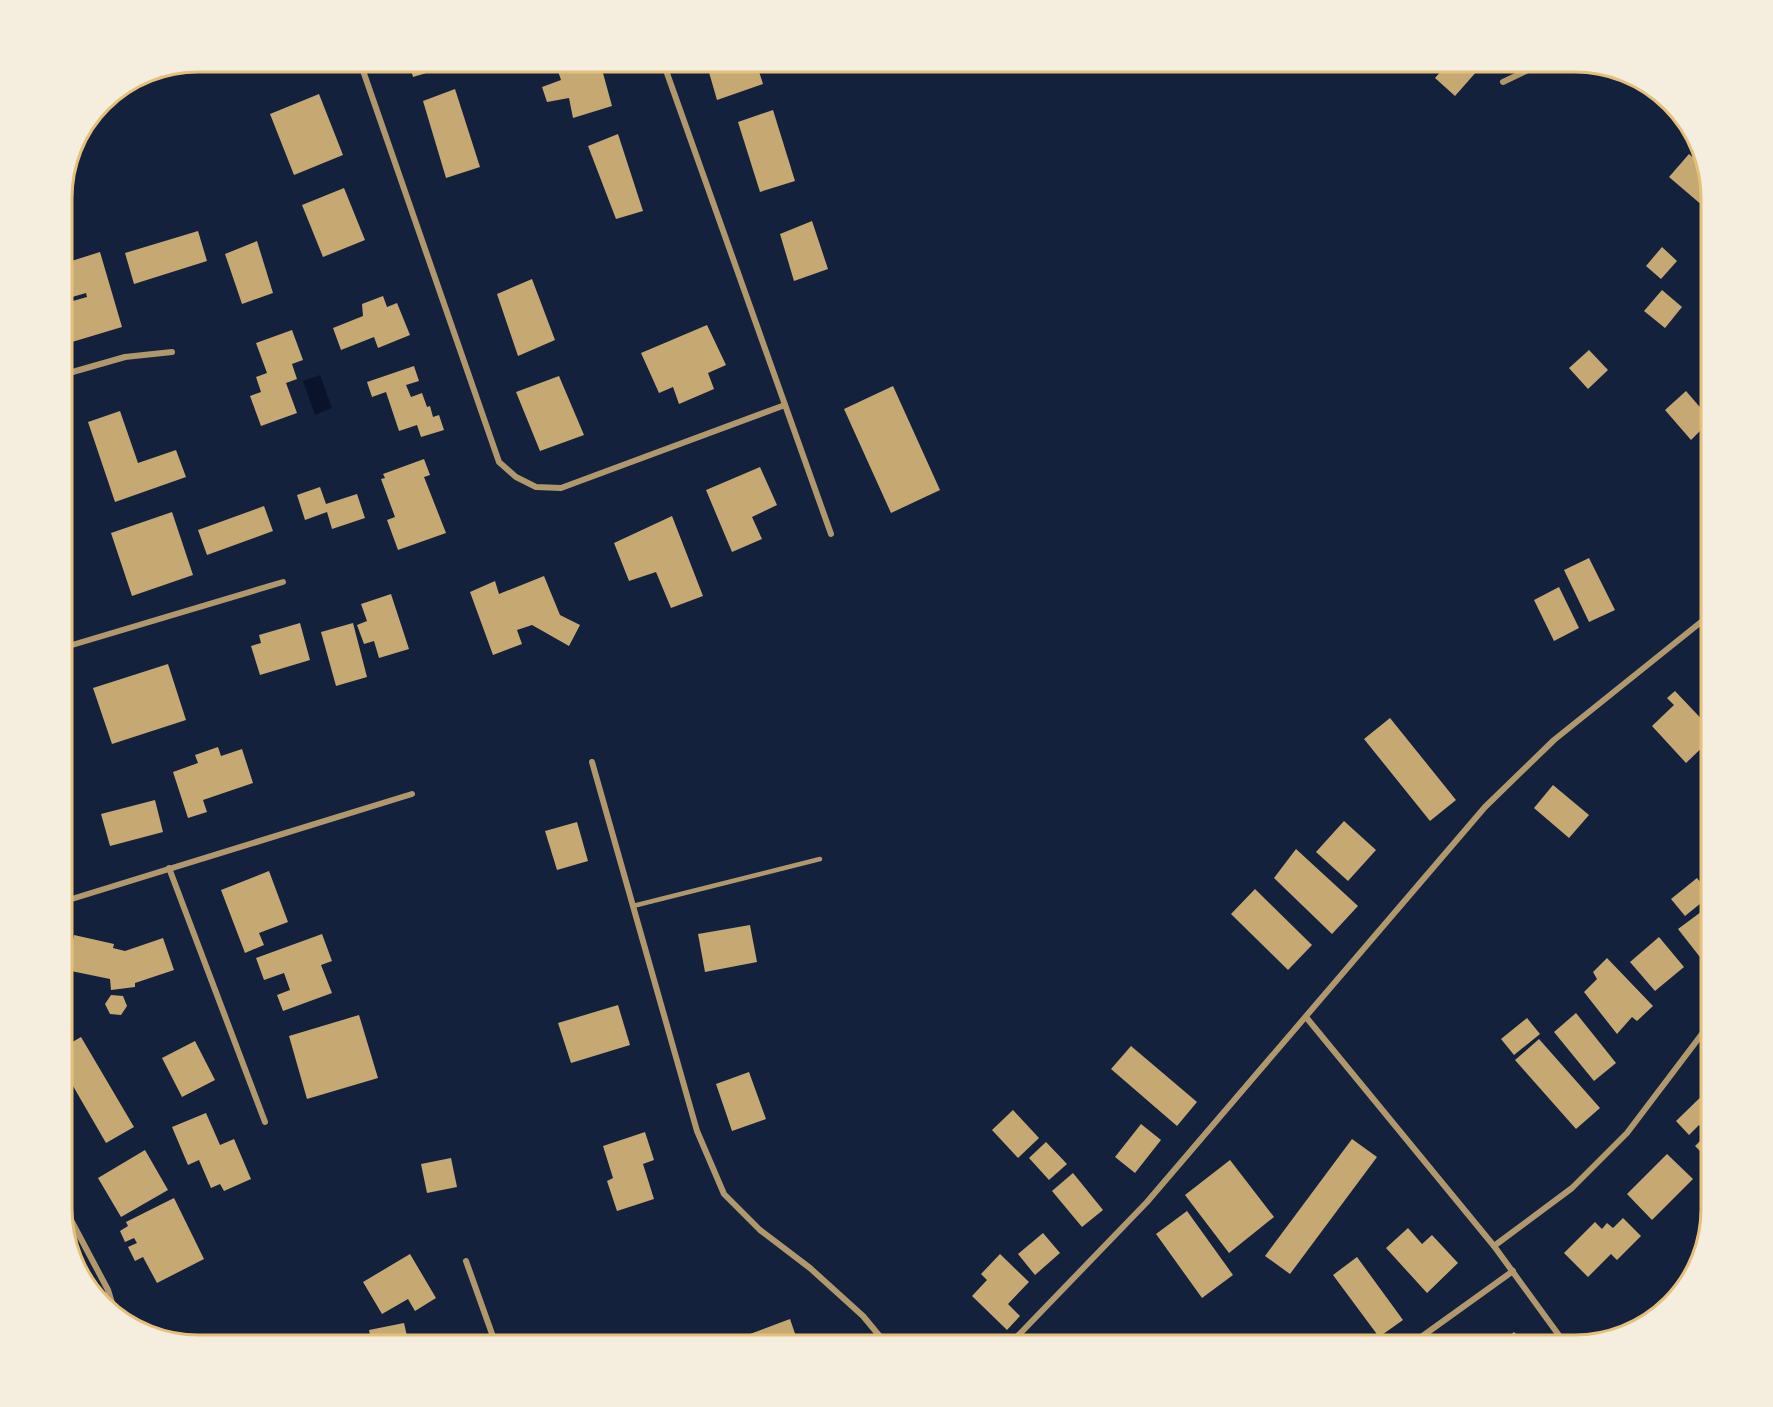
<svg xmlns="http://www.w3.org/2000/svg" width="1773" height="1407" font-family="Lora,serif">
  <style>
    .water { fill: #0b132b }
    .building { fill: #c6a872 }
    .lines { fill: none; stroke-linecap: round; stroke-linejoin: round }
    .service { stroke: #b1986c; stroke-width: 4.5 }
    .minor { stroke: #b1986c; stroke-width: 6 }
    .rim { fill: none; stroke: #e5c07b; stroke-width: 3 }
  </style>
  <rect width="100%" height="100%" fill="#14213d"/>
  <path class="water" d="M320,375L332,408L315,415L303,381Z"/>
  <g class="building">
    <path d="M409,62H452L453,65L413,77Z"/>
    <path d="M568,62H600L612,106L573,118L569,98L547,102L542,87L561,80L556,65Z"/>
    <path d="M706,62H756L763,84L717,100Z"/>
    <path d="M1449,62H1485L1455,96L1435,78Z"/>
    <path d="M455,89L480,167L446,178L423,101Z"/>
    <path d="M319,94L343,155L294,175L270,114Z"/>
    <path d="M773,110L795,181L760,192L738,122Z"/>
    <path d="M618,134L643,211L616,219L588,146Z"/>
    <path d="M1689,154L1704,167L1711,206H1703L1669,177Z"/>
    <path d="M344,188L365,240L323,257L302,205Z"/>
    <path d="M812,221L828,269L794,281L780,234Z"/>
    <path d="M198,231L207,261L134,284L125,253Z"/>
    <path d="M257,241L273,293L242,304L225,254Z"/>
    <path d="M1662,247L1677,261L1661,279L1646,266Z"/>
    <path d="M100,252L122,327L62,345V304L87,297L86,293L62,300V264Z"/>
    <path d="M532,279L555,340L518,356L497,294Z"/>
    <path d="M1662,290L1682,307L1665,328L1644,311Z"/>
    <path d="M383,296L387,307L397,303L410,335L378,348L374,337L341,350L333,328L363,316L362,304Z"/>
    <path d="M707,325L726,365L708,373L714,389L679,404L673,387L659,393L641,353Z"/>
    <path d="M292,330L303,360L292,364L297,379L286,383L297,413L261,426L250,396L261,392L256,377L267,373L256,343Z"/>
    <path d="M1589,350L1608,370L1588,389L1569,368Z"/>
    <path d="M414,366L419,381L406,385L411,397L422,393L427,407L430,406L433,417L439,415L444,430L421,437L417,425L399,431L386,392L372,397L367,382Z"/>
    <path d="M559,376L584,435L540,451L516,392Z"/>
    <path d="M893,386L940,490L891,513L844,409Z"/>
    <path d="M1686,391L1711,420L1691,440L1665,410Z"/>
    <path d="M120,411L138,463L176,450L186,477L115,502L88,422Z"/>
    <path d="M424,459L430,475L424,477L446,533L398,550L387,520L395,517L381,479L385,478L383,474Z"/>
    <path d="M760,467L777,505L752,517L762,539L732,552L706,490Z"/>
    <path d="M320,487L326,504L357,494L365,518L332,529L327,512L305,520L297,495Z"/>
    <path d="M264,506L273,531L207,555L198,530Z"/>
    <path d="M172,512L193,575L132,596L111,533Z"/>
    <path d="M672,516L703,596L671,608L656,572L629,581L614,543Z"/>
    <path d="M1589,558L1615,610L1589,622L1564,570Z"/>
    <path d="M544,576L560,615L580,625L569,646L532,625L517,630L522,644L493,655L470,592L495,581L499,594Z"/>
    <path d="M1559,587L1579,628L1554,641L1534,600Z"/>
    <path d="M391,594L409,649L379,658L374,641L364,644L357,625L367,621L361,604Z"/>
    <path d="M300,623L310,660L260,675L251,646L261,643L259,635Z"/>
    <path d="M353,623L367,677L336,686L321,632Z"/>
    <path d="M168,664L186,720L112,744L93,688Z"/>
    <path d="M1675,691L1711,729V739L1686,763L1652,726L1674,705L1667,698Z"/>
    <path d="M1390,718L1456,800L1430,821L1364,739Z"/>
    <path d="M218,747L221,756L242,749L253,783L203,800L207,812L188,818L173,772L198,763L195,755Z"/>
    <path d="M1553,785L1589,815L1569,838L1534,808Z"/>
    <path d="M155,800L163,832L110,846L101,814Z"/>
    <path d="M1344,821L1376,850L1348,881L1316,852Z"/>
    <path d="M577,822L588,861L557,870L545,831Z"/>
    <path d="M1296,849L1358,906L1332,934L1274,878Z"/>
    <path d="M269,871L288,922L259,933L264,945L245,953L221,890Z"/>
    <path d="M1697,878L1711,895L1685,916L1671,899Z"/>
    <path d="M1255,889L1312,945L1288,970L1231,914Z"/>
    <path d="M1705,909L1711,918V954L1703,961L1678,929Z"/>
    <path d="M750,925L757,962L705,972L698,934Z"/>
    <path d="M322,934L332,961L321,965L332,993L283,1011L277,995L290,990L284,973L264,980L256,958Z"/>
    <path d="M74,935L114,944L113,948L125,951L163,938L174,970L135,983V987L111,990L110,979L66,970Z"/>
    <path d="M1659,937L1684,967L1655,991L1630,962Z"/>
    <path d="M1607,958L1653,1006L1637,1021L1632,1017L1617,1034L1584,992L1597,979L1593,972Z"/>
    <path d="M111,995L123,996L127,1006L121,1015L110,1014L105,1004Z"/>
    <path d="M618,1005L630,1045L571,1063L558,1023Z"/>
    <path d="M1576,1013L1616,1063L1594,1081L1554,1032Z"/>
    <path d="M359,1015L378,1078L307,1099L289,1036Z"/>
    <path d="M1527,1018L1540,1034L1514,1055L1501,1039Z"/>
    <path d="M81,1037L134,1127L106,1143L62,1067V1048Z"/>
    <path d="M1539,1039L1600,1108L1576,1129L1515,1060Z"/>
    <path d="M195,1041L215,1080L182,1097L162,1058Z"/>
    <path d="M1131,1046L1197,1102L1177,1126L1111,1069Z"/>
    <path d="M749,1072L766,1119L732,1131L716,1084Z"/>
    <path d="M1711,1087V1162L1695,1146L1708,1133L1699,1125L1689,1135L1676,1121Z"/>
    <path d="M1013,1110L1039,1138L1018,1158L992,1130Z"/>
    <path d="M206,1113L220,1145L234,1139L251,1179L224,1191L220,1184L211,1188L199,1160L188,1165L172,1127Z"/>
    <path d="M1141,1124L1161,1140L1135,1173L1115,1157Z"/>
    <path d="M645,1132L654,1160L643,1164L654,1199L617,1211L607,1181L613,1178L603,1146Z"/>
    <path d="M1352,1139L1377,1157L1290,1274L1265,1256Z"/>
    <path d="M1046,1142L1067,1164L1049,1180L1029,1158Z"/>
    <path d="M145,1150L168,1190L121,1217L98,1178Z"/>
    <path d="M1667,1154L1693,1179L1652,1220L1627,1194Z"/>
    <path d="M451,1158L457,1187L427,1193L421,1164Z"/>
    <path d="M1230,1160L1274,1217L1229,1253L1185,1195Z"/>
    <path d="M1073,1173L1103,1210L1082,1227L1052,1191Z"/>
    <path d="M174,1198L204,1259L157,1283L143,1257L135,1261L128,1247L137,1243L134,1238L125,1242L120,1231L128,1226L126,1222Z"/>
    <path d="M1187,1211L1233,1275L1202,1298L1156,1234Z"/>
    <path d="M1623,1218L1641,1236L1617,1260L1611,1254L1588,1277L1564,1253L1595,1222L1602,1229L1607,1223L1613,1228Z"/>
    <path d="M1408,1228L1422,1244L1432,1235L1458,1263L1427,1293L1386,1248Z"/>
    <path d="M1043,1233L1060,1253L1035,1275L1018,1254Z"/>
    <path d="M410,1254L436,1298L415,1311L408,1299L382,1314L363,1282Z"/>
    <path d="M1000,1254L1029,1282L1008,1304L1020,1316L1007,1330L972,1296L987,1280L981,1274Z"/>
    <path d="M1357,1257L1403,1320L1379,1337L1333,1275Z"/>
    <path d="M790,1319L799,1345H721Z"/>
    <path d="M404,1323L409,1345H372L369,1330Z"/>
    <path d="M1514,1332L1526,1345H1499Z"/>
  </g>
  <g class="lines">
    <path class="service" d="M633,906L820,859"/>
    <g class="minor">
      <path d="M360,62L499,462L516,477L536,487L561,488L785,405"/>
      <path d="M663,62L831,534"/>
      <path d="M1503,82L1545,62"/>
      <path d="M62,375L125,357L172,352"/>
      <path d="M62,648L283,582"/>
      <path d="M592,762L697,1131L724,1194L760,1230L810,1268L863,1316L887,1345"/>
      <path d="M169,868L265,1122"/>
      <path d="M62,902L412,794"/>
      <path d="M1306,1017L1494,1246L1566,1345"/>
      <path d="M62,1203L108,1290L116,1316"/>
      <path d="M1494,1246L1572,1188L1627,1133L1711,1022"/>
      <path d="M466,1261L496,1345"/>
      <path d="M1009,1345L1147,1202L1485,807L1554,740L1711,614"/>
      <path d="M1410,1345L1513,1271"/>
    </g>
  </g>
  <path d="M0 0H1773V1407H0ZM198 72H1575A126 126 0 0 1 1701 198V1209A126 126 0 0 1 1575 1335H198A126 126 0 0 1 72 1209V198A126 126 0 0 1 198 72Z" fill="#f5edde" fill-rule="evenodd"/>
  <path class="rim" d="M198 72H1575A126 126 0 0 1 1701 198V1209A126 126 0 0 1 1575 1335H198A126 126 0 0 1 72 1209V198A126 126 0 0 1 198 72Z"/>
</svg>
